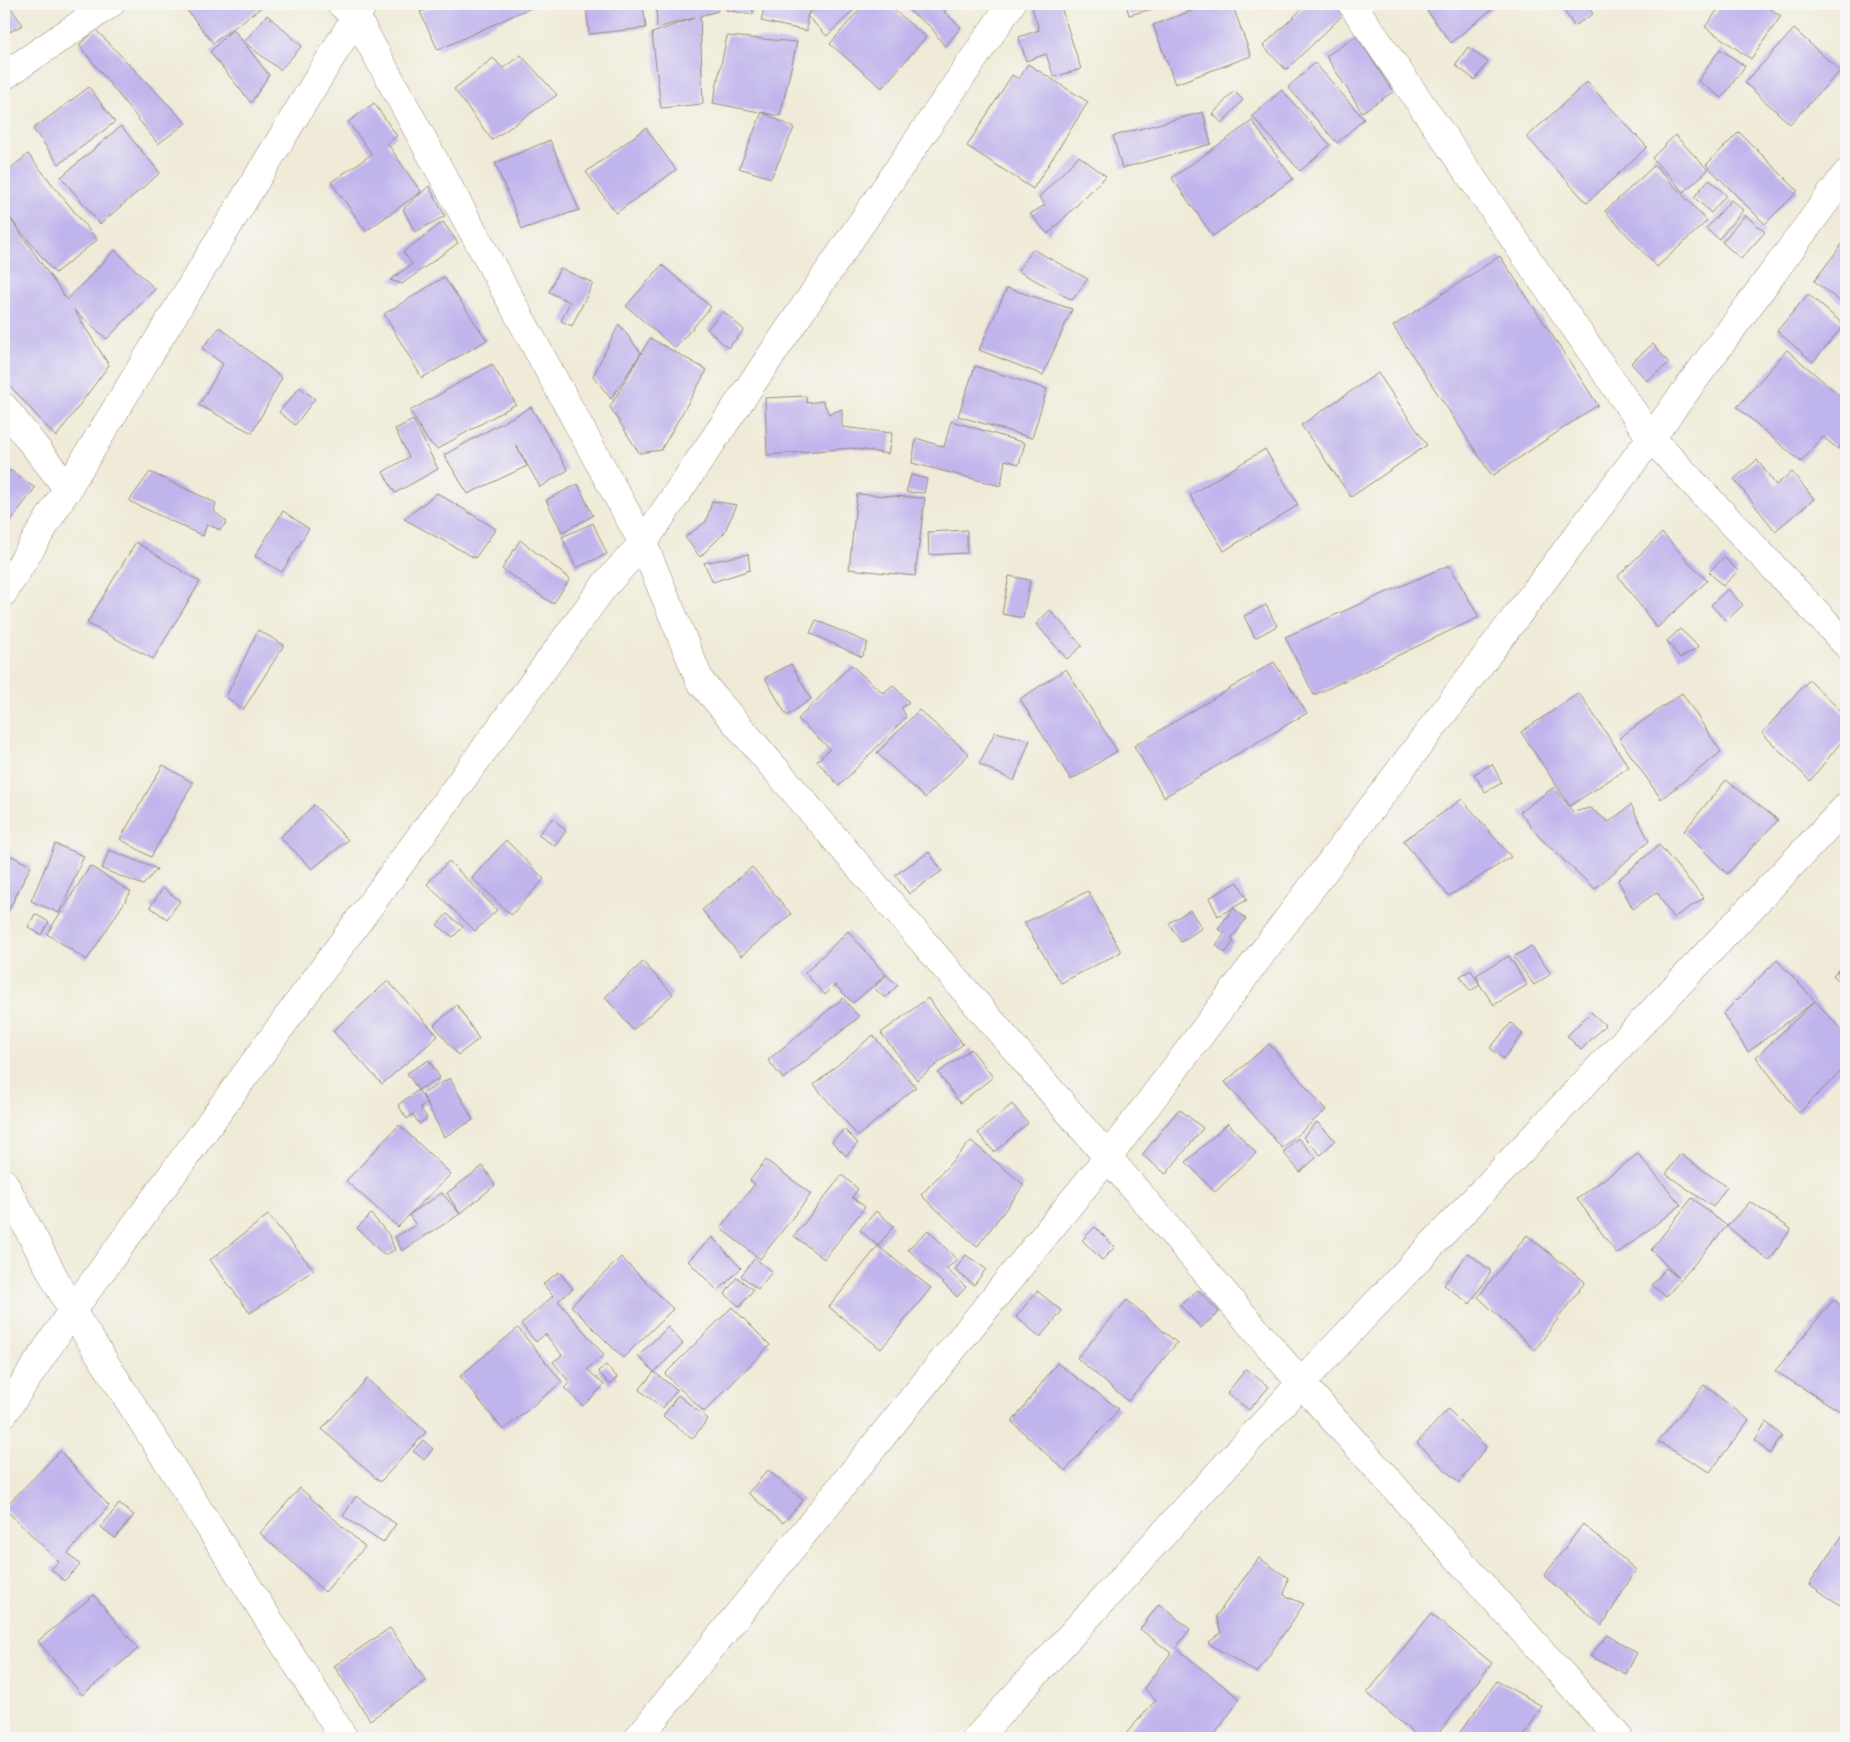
<svg xmlns="http://www.w3.org/2000/svg" width="1850" height="1742" font-family="Dekko,sans-serif">
  <style>
    .building { fill: #c0b4ec }
    .lines { fill: none; stroke-linecap: round; stroke-linejoin: round }
    .minor-casing { stroke: #968a7b; stroke-width: 29 }
    .minor { stroke: #fff; stroke-width: 28 }
  </style>
  <rect width="100%" height="100%" fill="#f6f6f2"/>
  <filter id="ink" filterUnits="userSpaceOnUse"><feTurbulence type="fractalNoise" baseFrequency=".02" numOctaves="2"/><feDisplacementMap in="SourceGraphic" scale="10" xChannelSelector="R" yChannelSelector="G"/><feConvolveMatrix kernelMatrix="1 2 1 2 8 2 1 2 1" color-interpolation-filters="sRGB"/></filter>
  <filter id="wash" filterUnits="userSpaceOnUse"><feTurbulence type="fractalNoise" baseFrequency=".0096" numOctaves="4" result="noise"/><feDisplacementMap in="SourceGraphic" scale="20" xChannelSelector="R" yChannelSelector="G"/><feGaussianBlur stdDeviation="1.12" result="paint"/><feColorMatrix in="noise" values="0 0 0 0 0 0 0 0 0 0 0 0 0 0 0 0 0 1.4 0 .05"/><feComposite in="paint" operator="in"/></filter>
  <g filter="url(#wash)">
    <rect width="100%" height="100%" fill="#f0ebd8"/>
    <g id="blocks">
      <g class="building">
        <path d="M4,4H8L23,25L4,35Z"/>
        <path d="M182,4H266L213,43Z"/>
        <path d="M443,4H538L438,50L420,12Z"/>
        <path d="M586,4H643L646,28L589,34Z"/>
        <path d="M656,4H717L718,11L700,16L703,104L661,108L652,33L694,18L657,28Z"/>
        <path d="M728,4H753V15L726,10Z"/>
        <path d="M765,4H812L807,16L820,4H860L827,36L807,16V31L761,21Z"/>
        <path d="M864,4H887L926,37L882,88L830,44Z"/>
        <path d="M900,4H950L944,12L961,27L945,47L931,27Z"/>
        <path d="M1031,4H1060L1081,69L1054,77L1046,54L1026,61L1019,37L1039,30Z"/>
        <path d="M1126,4H1172L1129,15Z"/>
        <path d="M1210,4H1232L1251,56L1175,84L1153,25Z"/>
        <path d="M1307,4H1338L1346,12L1286,70L1263,46Z"/>
        <path d="M1422,4H1498L1451,43Z"/>
        <path d="M1571,4H1587L1593,14L1574,26L1563,9Z"/>
        <path d="M1722,4H1770L1768,7L1781,16L1751,59L1705,27Z"/>
        <path d="M267,15L302,46L280,70L244,42Z"/>
        <path d="M233,29L269,75L251,103L210,52Z"/>
        <path d="M1794,29L1840,71L1790,124L1745,83Z"/>
        <path d="M96,30L186,123L158,144L79,45Z"/>
        <path d="M727,36L797,42L780,116L713,103Z"/>
        <path d="M1357,36L1393,92L1362,112L1326,56Z"/>
        <path d="M1468,47L1488,62L1475,80L1455,65Z"/>
        <path d="M1720,49L1745,66L1722,98L1698,81Z"/>
        <path d="M521,55L557,95L492,140L454,89L493,58L503,68Z"/>
        <path d="M1315,63L1364,119L1337,143L1288,87Z"/>
        <path d="M1028,64L1088,102L1033,189L967,146L1012,75L1019,79Z"/>
        <path d="M1587,82L1647,147L1587,203L1527,137Z"/>
        <path d="M89,87L115,122L59,164L33,129Z"/>
        <path d="M1282,90L1330,145L1300,171L1252,116Z"/>
        <path d="M1234,91L1243,100L1222,123L1213,114Z"/>
        <path d="M374,103L397,136L387,143L421,192L366,231L331,182L372,154L348,122Z"/>
        <path d="M762,112L794,128L771,178L739,168Z"/>
        <path d="M1203,112L1211,144L1122,168L1113,136Z"/>
        <path d="M1252,121L1293,179L1213,236L1172,178Z"/>
        <path d="M121,126L160,173L100,224L61,177Z"/>
        <path d="M646,128L676,170L616,213L586,172Z"/>
        <path d="M1739,132L1798,191L1765,224L1706,165Z"/>
        <path d="M1675,135L1708,170L1684,192L1652,158Z"/>
        <path d="M550,140L579,210L522,229L495,163Z"/>
        <path d="M28,154L97,240L55,273L9,217L67,300L115,250L155,289L107,339L74,310L109,365L56,437L4,379V212L5,211L4,210V174Z"/>
        <path d="M1079,156L1106,176L1048,234L1030,214L1045,205L1039,197Z"/>
        <path d="M1655,165L1707,221L1657,267L1605,211Z"/>
        <path d="M1709,179L1726,195L1711,213L1694,197Z"/>
        <path d="M429,186L445,216L415,232L403,209Z"/>
        <path d="M1731,200L1743,210L1719,239L1706,229Z"/>
        <path d="M1745,215L1765,232L1741,259L1722,242Z"/>
        <path d="M443,222L458,243L402,284L390,280L412,264L403,252Z"/>
        <path d="M1846,239V306L1814,281Z"/>
        <path d="M1032,249L1088,279L1072,300L1018,271Z"/>
        <path d="M1500,256L1598,405L1492,476L1393,326Z"/>
        <path d="M662,265L711,307L675,348L626,306Z"/>
        <path d="M560,268L593,283L572,326L561,321L570,302L549,292Z"/>
        <path d="M444,277L487,340L422,378L384,314Z"/>
        <path d="M1007,288L1072,309L1043,375L979,350Z"/>
        <path d="M1808,294L1844,325L1813,362L1777,331Z"/>
        <path d="M723,311L744,330L728,348L707,329Z"/>
        <path d="M619,324L641,353L611,399L593,376Z"/>
        <path d="M220,327L282,378L252,433L199,405L223,364L202,348Z"/>
        <path d="M650,338L707,370L661,450L639,453L610,407Z"/>
        <path d="M1653,344L1669,363L1647,381L1631,363Z"/>
        <path d="M1787,350L1846,401V414L1842,419L1846,423V439L1838,449L1823,437L1801,462L1737,407Z"/>
        <path d="M492,364L516,404L437,449L427,440L410,411Z"/>
        <path d="M975,366L1047,389L1032,438L958,416Z"/>
        <path d="M1378,373L1427,445L1351,497L1301,425Z"/>
        <path d="M300,387L315,399L295,425L279,412Z"/>
        <path d="M806,396L807,403L823,401L829,414L842,409V427L892,433L888,454L852,448L767,455L765,398Z"/>
        <path d="M531,407L568,470L540,487L516,445L527,466L468,494L444,455Z"/>
        <path d="M413,420L438,469L395,493L383,472L409,457L395,429Z"/>
        <path d="M951,421L1025,443L1019,464L1005,460L1001,486L912,463L916,438L944,447Z"/>
        <path d="M1265,449L1298,505L1224,551L1190,495Z"/>
        <path d="M1757,460L1776,485L1792,472L1814,499L1775,531L1734,479Z"/>
        <path d="M10,470L35,488L4,530V478Z"/>
        <path d="M150,472L216,503L214,511L227,522L220,530L207,524L203,536L129,501Z"/>
        <path d="M911,475L927,479L924,493L906,492Z"/>
        <path d="M578,484L593,516L562,532L546,500Z"/>
        <path d="M437,493L496,529L475,558L404,519Z"/>
        <path d="M857,494L925,498L915,576L849,569Z"/>
        <path d="M712,501L737,505L724,533L700,557L685,537L706,522Z"/>
        <path d="M283,511L309,529L282,572L255,556Z"/>
        <path d="M593,523L607,554L576,568L562,537Z"/>
        <path d="M967,530V553L929,555L928,532Z"/>
        <path d="M1662,533L1707,581L1657,628L1618,576Z"/>
        <path d="M520,540L570,579L553,604L502,569Z"/>
        <path d="M136,542L200,582L153,659L87,623Z"/>
        <path d="M748,554L750,570L713,582L704,563Z"/>
        <path d="M1724,557L1738,571L1723,586L1709,572Z"/>
        <path d="M1449,565L1479,617L1314,695L1285,637Z"/>
        <path d="M1009,576L1030,580L1023,618L1002,614Z"/>
        <path d="M1728,589L1743,605L1726,621L1711,605Z"/>
        <path d="M1266,605L1277,626L1255,638L1244,616Z"/>
        <path d="M1050,610L1082,646L1067,659L1036,624Z"/>
        <path d="M816,620L868,643L862,657L810,633Z"/>
        <path d="M1680,629L1699,647L1680,658L1667,641Z"/>
        <path d="M258,630L284,645L243,710L226,697Z"/>
        <path d="M1274,662L1307,713L1164,797L1134,746Z"/>
        <path d="M791,664L811,699L787,716L765,678Z"/>
        <path d="M851,665L883,693L893,685L909,702L902,708L906,717L839,786L817,761L830,749L798,719Z"/>
        <path d="M1066,669L1117,751L1071,780L1020,699Z"/>
        <path d="M1809,680L1846,716V736L1810,781L1762,733Z"/>
        <path d="M1579,693L1629,767L1570,806L1521,732Z"/>
        <path d="M1682,693L1721,752L1661,799L1619,738Z"/>
        <path d="M919,710L969,754L925,798L877,753Z"/>
        <path d="M995,732L1030,740L1014,781L979,764Z"/>
        <path d="M1492,764L1502,783L1485,792L1474,774Z"/>
        <path d="M163,765L193,783L151,857L120,839Z"/>
        <path d="M1726,780L1778,820L1727,874L1684,831Z"/>
        <path d="M1554,787L1573,812L1590,808L1609,822L1631,805L1649,841L1595,889L1539,837L1520,812Z"/>
        <path d="M1462,799L1511,857L1449,896L1403,841Z"/>
        <path d="M314,805L348,840L312,869L280,837Z"/>
        <path d="M553,818L566,831L555,846L538,835Z"/>
        <path d="M506,840L544,879L511,915L472,878Z"/>
        <path d="M55,844L84,856L59,913L31,901Z"/>
        <path d="M1659,845L1704,898L1673,918L1657,892L1633,909L1618,880Z"/>
        <path d="M109,850L157,869L143,885L102,869Z"/>
        <path d="M4,852L31,866L4,919Z"/>
        <path d="M929,852L942,871L909,894L895,875Z"/>
        <path d="M449,861L497,910L475,931L427,884Z"/>
        <path d="M90,866L131,892L87,960L47,934Z"/>
        <path d="M752,867L791,914L741,956L702,910Z"/>
        <path d="M1238,882L1247,900L1218,916L1209,898Z"/>
        <path d="M163,888L180,901L167,919L150,907Z"/>
        <path d="M1088,891L1121,952L1061,983L1024,923Z"/>
        <path d="M1233,908L1246,919L1231,939L1234,941L1225,953L1216,945L1225,933L1218,929Z"/>
        <path d="M1190,910L1202,928L1181,942L1169,923Z"/>
        <path d="M35,914L49,922L41,935L28,927Z"/>
        <path d="M447,914L463,927L453,937L437,925Z"/>
        <path d="M848,931L886,975L853,1003L835,985L825,995L805,973Z"/>
        <path d="M1531,946L1551,974L1534,985L1514,957Z"/>
        <path d="M1509,956L1527,985L1494,1005L1480,985L1476,975Z"/>
        <path d="M1777,960L1815,1001L1748,1052L1723,1014Z"/>
        <path d="M643,962L673,994L633,1030L605,997Z"/>
        <path d="M1846,962V989L1833,975Z"/>
        <path d="M1471,970L1480,985L1470,991L1460,976Z"/>
        <path d="M886,975L898,985L885,998L874,988Z"/>
        <path d="M388,981L438,1036L382,1084L333,1031Z"/>
        <path d="M843,998L859,1017L783,1079L768,1060Z"/>
        <path d="M928,998L963,1044L917,1080L881,1033Z"/>
        <path d="M1815,1001L1846,1034V1066L1799,1113L1756,1057Z"/>
        <path d="M457,1005L479,1039L458,1055L434,1025Z"/>
        <path d="M1591,1012L1605,1025L1581,1050L1567,1036Z"/>
        <path d="M1511,1023L1523,1034L1503,1059L1490,1048Z"/>
        <path d="M873,1035L916,1087L858,1136L814,1085Z"/>
        <path d="M1269,1044L1326,1110L1282,1148L1225,1082Z"/>
        <path d="M971,1049L993,1077L960,1103L938,1073Z"/>
        <path d="M429,1060L440,1078L418,1090L407,1073Z"/>
        <path d="M450,1078L473,1120L444,1137L422,1094Z"/>
        <path d="M418,1090L427,1103L420,1107L427,1118L419,1124L413,1114L407,1119L398,1105Z"/>
        <path d="M1012,1104L1028,1123L994,1152L978,1133Z"/>
        <path d="M1179,1109L1203,1128L1166,1174L1142,1155Z"/>
        <path d="M1317,1122L1335,1140L1321,1155L1303,1137Z"/>
        <path d="M1228,1123L1256,1153L1215,1192L1186,1162Z"/>
        <path d="M399,1125L451,1174L409,1215L442,1193L460,1214L447,1193L483,1166L495,1185L460,1214L402,1251L395,1237L416,1225L409,1215L398,1227L346,1181Z"/>
        <path d="M844,1129L858,1143L846,1156L832,1142Z"/>
        <path d="M1298,1138L1316,1158L1300,1172L1283,1152Z"/>
        <path d="M971,1141L1024,1185L977,1247L921,1195Z"/>
        <path d="M1638,1154L1681,1205L1617,1254L1577,1199Z"/>
        <path d="M1680,1154L1727,1187L1713,1207L1666,1174Z"/>
        <path d="M766,1160L811,1194L760,1259L720,1228L755,1184L750,1180Z"/>
        <path d="M842,1175L858,1189L852,1197L865,1207L824,1259L794,1236Z"/>
        <path d="M1692,1198L1727,1226L1666,1297L1652,1285L1666,1268L1679,1278L1651,1250Z"/>
        <path d="M1750,1202L1791,1229L1769,1261L1727,1226Z"/>
        <path d="M876,1211L894,1226L878,1246L860,1230Z"/>
        <path d="M371,1214L389,1235L395,1250L384,1255L357,1228Z"/>
        <path d="M268,1215L314,1270L250,1313L210,1260Z"/>
        <path d="M1095,1227L1115,1247L1102,1260L1082,1240Z"/>
        <path d="M928,1230L957,1260L946,1269L966,1287L957,1297L908,1249Z"/>
        <path d="M1527,1235L1585,1282L1535,1350L1478,1297Z"/>
        <path d="M712,1237L741,1268L718,1291L688,1261Z"/>
        <path d="M878,1246L931,1288L881,1349L829,1307Z"/>
        <path d="M1468,1253L1491,1271L1470,1304L1444,1285Z"/>
        <path d="M966,1255L986,1269L974,1285L955,1270Z"/>
        <path d="M621,1257L673,1309L623,1358L571,1306Z"/>
        <path d="M755,1258L772,1272L758,1289L741,1276Z"/>
        <path d="M559,1272L573,1289L558,1301L604,1355L587,1369L604,1385L583,1406L564,1388L570,1383L553,1362L562,1355L545,1334L536,1342L521,1324L553,1296L543,1284Z"/>
        <path d="M737,1277L753,1290L740,1307L725,1294Z"/>
        <path d="M1198,1290L1219,1312L1201,1328L1180,1305Z"/>
        <path d="M1037,1291L1062,1311L1040,1337L1016,1317Z"/>
        <path d="M1834,1299L1846,1311V1403L1840,1411L1775,1371Z"/>
        <path d="M1127,1300L1177,1343L1128,1401L1077,1358Z"/>
        <path d="M732,1307L770,1345L704,1412L665,1374Z"/>
        <path d="M668,1327L683,1344L654,1372L638,1356Z"/>
        <path d="M518,1328L562,1382L503,1430L460,1376Z"/>
        <path d="M1057,1363L1119,1409L1065,1471L1012,1422Z"/>
        <path d="M606,1365L617,1377L610,1385L598,1371Z"/>
        <path d="M1246,1369L1269,1387L1249,1410L1227,1393Z"/>
        <path d="M654,1372L677,1390L663,1408L639,1390Z"/>
        <path d="M367,1379L426,1432L380,1482L322,1429Z"/>
        <path d="M1704,1385L1749,1420L1710,1472L1658,1442Z"/>
        <path d="M678,1395L708,1419L692,1439L663,1416Z"/>
        <path d="M1448,1409L1486,1447L1459,1483L1417,1443Z"/>
        <path d="M1766,1422L1782,1436L1770,1454L1755,1440Z"/>
        <path d="M423,1440L433,1449L424,1460L413,1451Z"/>
        <path d="M60,1451L109,1506L68,1553L80,1565L64,1581L51,1569L59,1562L4,1508Z"/>
        <path d="M768,1470L803,1500L783,1523L748,1493Z"/>
        <path d="M300,1488L365,1547L325,1592L260,1533Z"/>
        <path d="M356,1496L396,1524L383,1543L343,1516Z"/>
        <path d="M119,1504L134,1515L115,1538L101,1527Z"/>
        <path d="M1583,1524L1636,1570L1602,1626L1544,1576Z"/>
        <path d="M1846,1530V1609L1809,1584Z"/>
        <path d="M1259,1558L1288,1578L1284,1595L1304,1604L1257,1673L1208,1643L1221,1633L1216,1616Z"/>
        <path d="M94,1595L138,1649L82,1695L38,1641Z"/>
        <path d="M1159,1604L1190,1629L1176,1648L1240,1699L1212,1738H1122L1156,1700L1144,1688L1171,1653L1140,1629Z"/>
        <path d="M1431,1614L1492,1663L1435,1738H1419L1367,1693Z"/>
        <path d="M390,1628L426,1681L370,1720L334,1666Z"/>
        <path d="M1608,1635L1637,1653L1626,1674L1590,1656Z"/>
        <path d="M1497,1681L1542,1706L1523,1738H1456Z"/>
      </g>
    </g>
  </g>
  <g filter="url(#ink)">
    <use href="#blocks" fill-opacity="0" stroke="#968a7b" stroke-width="1"/>
    <g class="lines">
      <defs>
        <g id="minor">
          <path d="M341,4L356,17L643,543L700,681L1301,1383L1619,1738"/>
          <path d="M1352,4L1651,438L1846,644"/>
          <path d="M4,76L110,4"/>
          <path d="M4,407L68,489"/>
          <path d="M4,592L363,5"/>
          <path d="M4,1183L72,1311L344,1738"/>
          <path d="M4,1413L72,1311L605,585L643,543L1011,4"/>
          <path d="M638,1738L1108,1157L1651,438L1846,174"/>
          <path d="M977,1738L1301,1383L1846,807"/>
        </g>
      </defs>
      <use href="#minor" class="minor-casing"/>
      <use href="#minor" class="minor"/>
    </g>
  </g>
  <rect width="1850" height="1742" fill="none" stroke="#f6f6f2" stroke-width="20"/>
</svg>
